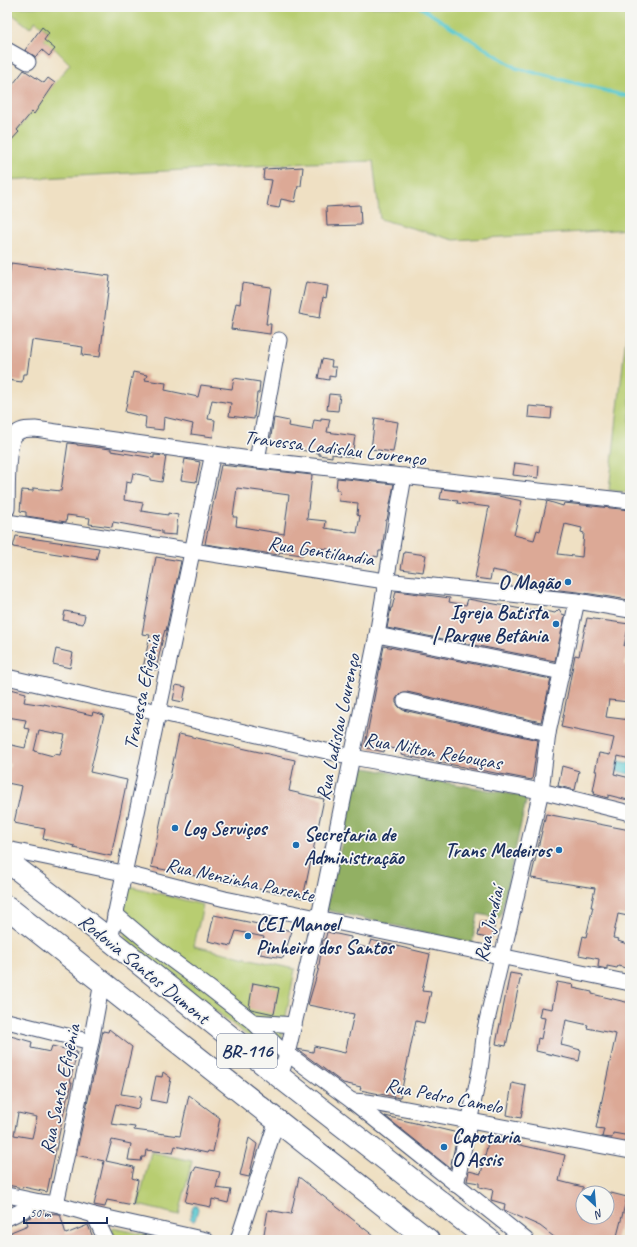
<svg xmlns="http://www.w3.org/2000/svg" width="637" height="1247" font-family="Caveat,sans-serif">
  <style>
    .green { fill: #b8cd71; stroke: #6a7e68 }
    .forest { fill: #92b063; stroke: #567060 }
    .water { fill: #5dcad1; stroke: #3c7c98 }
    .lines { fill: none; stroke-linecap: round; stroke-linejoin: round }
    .stream { stroke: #5dcad1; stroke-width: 3.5 }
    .building { fill: #dca996; fill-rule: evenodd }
    .minor-casing { stroke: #3b4a6d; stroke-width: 17 }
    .highway-casing { stroke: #3b4a6d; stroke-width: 24 }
    .minor { stroke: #fff; stroke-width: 15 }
    .highway { stroke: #fff; stroke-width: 22 }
    .poi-dot { fill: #1f6fb2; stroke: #f6f6f2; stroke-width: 1.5 }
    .labels { text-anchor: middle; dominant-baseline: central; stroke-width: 3.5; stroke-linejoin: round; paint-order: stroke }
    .shield { fill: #f6f6f2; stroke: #5d6b8a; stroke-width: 1 }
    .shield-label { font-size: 19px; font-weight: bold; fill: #1b2f5e }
    .street-label { font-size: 20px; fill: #1b2f5e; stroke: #f6f6f2 }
    .poi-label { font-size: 20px; font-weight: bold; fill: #1b2f5e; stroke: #f6f6f2; text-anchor: start }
  </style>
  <rect width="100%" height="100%" fill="#f6f6f2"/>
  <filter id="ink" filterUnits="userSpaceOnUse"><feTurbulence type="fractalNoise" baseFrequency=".025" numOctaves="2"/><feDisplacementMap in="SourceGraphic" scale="8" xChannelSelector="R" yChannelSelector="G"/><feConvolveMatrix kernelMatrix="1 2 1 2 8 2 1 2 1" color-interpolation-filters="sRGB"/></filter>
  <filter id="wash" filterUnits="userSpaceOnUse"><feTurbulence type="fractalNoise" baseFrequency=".012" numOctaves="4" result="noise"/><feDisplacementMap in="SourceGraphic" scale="16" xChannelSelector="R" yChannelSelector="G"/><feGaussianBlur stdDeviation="0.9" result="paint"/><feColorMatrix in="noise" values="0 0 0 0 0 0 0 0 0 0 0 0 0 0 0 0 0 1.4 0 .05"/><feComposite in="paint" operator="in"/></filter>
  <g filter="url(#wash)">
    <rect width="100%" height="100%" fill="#efe0c3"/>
    <g class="green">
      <path d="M7,7H630V229L454,240L380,219L373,161L309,163L7,180V143L70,64L53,47L51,49L44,39L49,32L35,21L30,28L7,10Z"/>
      <path d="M630,300V493L609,490Z"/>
      <path d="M130,886L203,905L194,946L295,969L279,1053L273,1056L127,941L122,925V902Z"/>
      <path d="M151,1152L192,1161L179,1215L138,1205Z"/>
      <path d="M113,1228L170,1240H116L112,1230Z"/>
    </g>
    <path class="forest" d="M360,767L527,797L500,918L478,914L472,943L326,910Z"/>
    <g class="water">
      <path d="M618,761L630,763V774L616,771Z"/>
      <path d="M194,1206H197L198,1209L195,1220L193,1221L190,1218L193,1207Z"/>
    </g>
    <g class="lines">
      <path class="stream" d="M420,7L516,68L630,97"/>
    </g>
    <g id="blocks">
      <g class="building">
        <path d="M42,27L49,33L44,40L55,49L49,56L42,50L36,57L25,50Z"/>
        <path d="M24,70L44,83L48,78L55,83L34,114L32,112L17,130L19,132L7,145V92Z"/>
        <path d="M303,167L301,186H298L295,202L281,199L279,208L267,206L272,180L263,179L264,169Z"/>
        <path d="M360,205L361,225L327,226L326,207Z"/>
        <path d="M11,263L110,276L100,357L82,355L83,347L32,340L27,374H23L22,382L7,380V292Z"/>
        <path d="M306,282L328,286L326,298L323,297L320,318L299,314Z"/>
        <path d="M242,283L271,287L266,324H271L270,334L231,329L236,303L240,304Z"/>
        <path d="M322,359L332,361L331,367H336L335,377L329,376V380L318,378Z"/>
        <path d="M133,372L147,375L145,380L166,383L165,390L198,397L201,385L232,389L234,378L260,382L259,393H257L254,419L229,416L231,403L212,400L208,419L215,420L213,437L191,434L193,424L164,417L163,430L145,428L146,417L125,412Z"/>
        <path d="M329,394L340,395L338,411L327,410Z"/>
        <path d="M529,406L552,408L551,419L528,417Z"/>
        <path d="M274,418L289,421L288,426L312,430L314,420L321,421V418L330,419L327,432L355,436L352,457L332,454V457L319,455V453L294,449L295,447L270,442Z"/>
        <path d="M375,418L398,422L393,452L371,449Z"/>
        <path d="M68,443L77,444V445L111,449V451L154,458V455L166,456L162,482L150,480V477L133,473L131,483L126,482L124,500L143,503L141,511L168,515V513L178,515L176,535L162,534V531L113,522L112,527L89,524L90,518L67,515L66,522L26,516V512L20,511L22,490L33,491V488L61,491Z"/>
        <path d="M185,459L200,462L196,482L181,480Z"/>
        <path d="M515,463L539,466L538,478L513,475Z"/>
        <path d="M221,465L312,475L307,519L326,521L325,528L357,533L360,516L357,515L358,503L339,501L340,490H336L337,478L394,484L387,520H386L382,551H379L378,557L374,556L369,561L365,563L354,561V558L328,554V549L310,547V550H303V555L279,552V555L205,544ZM237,488L289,495L284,534L236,526L237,517H233Z"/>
        <path d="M442,489L498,496L522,501L514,535L534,540L537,530L540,531L547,501L563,506L564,503L630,510L629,600L578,592L523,586L525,576L492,570L490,580L475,578L489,507L457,503L458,501L440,499ZM565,524L582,528L581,532L584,533L582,557L558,554Z"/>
        <path d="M16,536L99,548L96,560L13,547Z"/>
        <path d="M404,552L426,555L423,572L401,569Z"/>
        <path d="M156,557L181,561L166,631L165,630L163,637L156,670L143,668L150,635L142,634Z"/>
        <path d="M396,591L450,598L449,602L466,605L468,599L516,608L533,611V609L555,613L559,609L562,614L565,615L555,661L387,628L391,608H392Z"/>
        <path d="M65,611L85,615L83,624L63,620Z"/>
        <path d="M587,618L629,624L624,646L628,647L625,665H630V702L609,700L606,717L630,720V759L618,756L614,774L630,778V799L628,800L608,795V798L594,794L595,791H593L597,771H595L599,753L610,755L614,738L561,727L575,655L579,656Z"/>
        <path d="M384,646L551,679L541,722L407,692H403L399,695L396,699V703L399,707L403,710L538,740L532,780L401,755L402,750L385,747L384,752L367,748L365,745Z"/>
        <path d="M56,649L73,653L70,668L53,664Z"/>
        <path d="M176,685L186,687L183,702L173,700Z"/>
        <path d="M7,688L26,693L24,702L44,705V704L92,715L93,712L104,715L90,772L127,780L111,856L74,848L75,846L43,839L45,829L14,823L22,786L7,783L10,764L7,763V744L25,748L30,729L24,728L26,720L7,717ZM39,730L65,735L60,755L54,754L53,756L34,751Z"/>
        <path d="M179,734L295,760L289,791L324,799L303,898L151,867Z"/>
        <path d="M562,766L579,771L575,790L558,786Z"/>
        <path d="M546,814L630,830V906L628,916L618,914L613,938L619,939L618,941L630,945V969L618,966L617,968L607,966V969L598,967L599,959L579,955L583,936L586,937L593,907H591L595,888L531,878Z"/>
        <path d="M214,915L292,931L283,958L260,954L264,937L236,931L231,946L208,941Z"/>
        <path d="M481,921L495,923L492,939L478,936Z"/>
        <path d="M327,932L351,937L350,944L368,948L371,940L430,954L422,991L431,992L424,1023L416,1021L400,1098L360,1090L361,1087L343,1083L297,1049L313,1052L314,1046L345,1053L354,1014L308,1005L318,971L323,940H325Z"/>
        <path d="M510,973L521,975L506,1046L496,1044Z"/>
        <path d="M557,982L574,985L573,988L592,992V994L630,1003V1136L613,1133L612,1138L602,1137L604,1129L596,1128L616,1034L587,1028L588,1025L566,1020L561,1045L581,1050L579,1061L536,1051L538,1038L541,1039L545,1018L539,1017L541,1007L552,1009Z"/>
        <path d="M253,983L279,988L274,1014L251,1009L249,1007Z"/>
        <path d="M109,1029L132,1047L121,1094L141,1097L138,1109L116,1104L111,1124L135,1127L134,1130L180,1136L189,1095L220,1118L213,1152L208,1151L207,1153L175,1146L173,1153L146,1150L145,1157H142L141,1161L128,1160L131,1144L112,1140L106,1161L134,1167L132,1178L138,1180L133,1205L107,1200L105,1207L94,1205L104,1161L76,1155L103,1031L108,1032Z"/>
        <path d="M7,1035L32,1042L31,1048L50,1052L52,1046L77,1052L70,1082H72L69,1096L68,1095L63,1116L47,1192L23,1187V1188L7,1185ZM18,1113L37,1117L32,1138L14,1135Z"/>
        <path d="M163,1072L171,1078L166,1103L151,1100L156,1076L162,1077Z"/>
        <path d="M512,1083L526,1086L521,1118L507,1115Z"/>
        <path d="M385,1116L458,1133L450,1168Z"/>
        <path d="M249,1138L257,1144L249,1177L240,1175Z"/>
        <path d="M489,1138L565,1155L559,1181L583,1187V1217H607V1192L627,1197L616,1240H558L540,1226L504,1210L505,1204L491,1200L493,1190L479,1187V1183L467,1181L469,1171L481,1174Z"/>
        <path d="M196,1167L220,1172L216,1188L231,1190L228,1203L212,1199L211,1207L185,1202L193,1171H194Z"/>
        <path d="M299,1177L314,1189L379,1240H263L268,1210L291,1214Z"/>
        <path d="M39,1213L60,1214L66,1234L88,1225L94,1240H14L11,1232L28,1225L26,1219Z"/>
      </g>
    </g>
  </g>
  <g filter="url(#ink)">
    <use href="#blocks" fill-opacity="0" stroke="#3b4a6d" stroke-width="1"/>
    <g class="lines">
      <defs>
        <g id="minor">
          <path d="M7,50L28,62"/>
          <path d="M257,460L279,340"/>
          <path d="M7,509C8,493 5,442 17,433C22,429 29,429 35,429L257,460L630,501"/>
          <path d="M7,522L385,581L577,601L630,610"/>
          <path d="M377,635L562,672"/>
          <path d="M7,677L352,757L541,791L630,813"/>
          <path d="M405,701L548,733"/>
          <path d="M7,849L123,873L225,899L630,983"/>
          <path d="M115,914L154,947L208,987L253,1022L277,1046L352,1101L526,1240"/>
          <path d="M110,940L213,453"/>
          <path d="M7,1021L91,1042"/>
          <path d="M253,1022L294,1025"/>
          <path d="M280,1077L287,1054L319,917L377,635L404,476"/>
          <path d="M352,1101L367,1102L379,1104L630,1151"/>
          <path d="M456,1185L480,1070L485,1029L541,791L548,733L577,601"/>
          <path d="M7,1195L40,1202L56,1204L94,1215L206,1240"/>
          <path d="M56,1204L91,1042L102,982"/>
          <path d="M94,1215L106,1240"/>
          <path d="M7,1218L40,1202"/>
          <path d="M238,1240L277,1120"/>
        </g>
        <g id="highway">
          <path d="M7,861L110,940L280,1077L489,1240"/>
          <path d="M7,907L428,1240"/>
        </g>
      </defs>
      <use href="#minor" class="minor-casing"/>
      <use href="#highway" class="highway-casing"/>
      <use href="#minor" class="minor"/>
      <use href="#highway" class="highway"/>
    </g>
  </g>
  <g class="poi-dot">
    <circle cx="568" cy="582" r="4"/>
    <circle cx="556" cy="624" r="4"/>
    <circle cx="175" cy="828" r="4"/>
    <circle cx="296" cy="845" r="4"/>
    <circle cx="559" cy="850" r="4"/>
    <circle cx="248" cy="936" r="4"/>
    <circle cx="444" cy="1147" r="4"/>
  </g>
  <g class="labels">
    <rect class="shield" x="217" y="1034" width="60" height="34" rx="3"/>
    <g class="shield-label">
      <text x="247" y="1051">BR-116</text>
    </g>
    <g class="street-label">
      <text transform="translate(335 448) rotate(7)">Travessa Ladislau Lourenço</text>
      <text transform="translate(321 551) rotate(9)">Rua Gentilandia</text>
      <text transform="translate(142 692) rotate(-78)">Travessa Efigênia</text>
      <text transform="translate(338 727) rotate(-78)">Rua Ladislau Lourenço</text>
      <text transform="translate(433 751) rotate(10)">Rua Nilton Rebouças</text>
      <text transform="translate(240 880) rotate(12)">Rua Nenzinha Parente</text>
      <text transform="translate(489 924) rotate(-77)">Rua Jundiaí</text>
      <text transform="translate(144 969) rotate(39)">Rodovia Santos Dumont</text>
      <text transform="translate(60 1089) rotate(-78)">Rua Santa Efigênia</text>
      <text transform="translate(444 1096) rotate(11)">Rua Pedro Camelo</text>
    </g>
    <g class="poi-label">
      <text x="560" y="582" text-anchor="end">O Magão</text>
      <text x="548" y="612" text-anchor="end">Igreja Batista<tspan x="548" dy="23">| Parque Betânia</tspan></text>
      <text x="183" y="828">Log Serviços</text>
      <text x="304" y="834">Secretaria de<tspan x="304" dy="23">Administração</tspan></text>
      <text x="551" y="850" text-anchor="end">Trans Medeiros</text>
      <text x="256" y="924">CEI Manoel<tspan x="256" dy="23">Pinheiro dos Santos</tspan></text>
      <text x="452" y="1136">Capotaria<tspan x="452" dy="23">O Assis</tspan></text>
    </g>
  </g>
  <rect width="637" height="1247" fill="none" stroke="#f6f6f2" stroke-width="24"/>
  <g transform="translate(595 1205) rotate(154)"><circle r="19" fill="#f6f6f2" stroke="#9ea6b7"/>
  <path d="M0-3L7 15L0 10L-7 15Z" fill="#1f6fb2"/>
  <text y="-6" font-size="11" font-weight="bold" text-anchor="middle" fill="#1b2f5e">N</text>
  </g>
  <path d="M24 1217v6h83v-6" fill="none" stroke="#1b2f5e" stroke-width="2"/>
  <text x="30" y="1217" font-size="12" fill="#1b2f5e" stroke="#f6f6f2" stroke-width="3" paint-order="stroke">50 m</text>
</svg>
